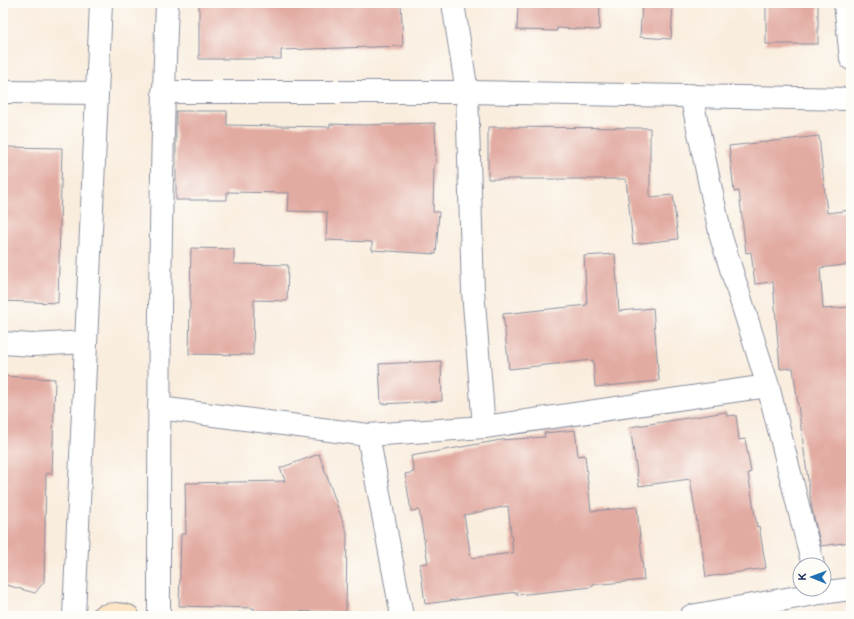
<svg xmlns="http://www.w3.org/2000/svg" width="854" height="619" font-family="'Balsamiq Sans',sans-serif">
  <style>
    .building { fill: #e2aba2; fill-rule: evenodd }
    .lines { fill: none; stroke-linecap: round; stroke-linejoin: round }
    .minor-casing { stroke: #8a8e9e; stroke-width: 24 }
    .tertiary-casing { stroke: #8a8e9e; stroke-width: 24 }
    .secondary-casing { stroke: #8a8e9e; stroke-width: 24 }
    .minor { stroke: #fff; stroke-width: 22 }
    .tertiary { stroke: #fff; stroke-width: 22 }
    .secondary { stroke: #fde5c5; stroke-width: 22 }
  </style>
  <rect width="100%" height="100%" fill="#fdfcf7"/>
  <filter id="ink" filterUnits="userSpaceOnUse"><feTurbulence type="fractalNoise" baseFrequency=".025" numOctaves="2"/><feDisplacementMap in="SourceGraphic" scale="8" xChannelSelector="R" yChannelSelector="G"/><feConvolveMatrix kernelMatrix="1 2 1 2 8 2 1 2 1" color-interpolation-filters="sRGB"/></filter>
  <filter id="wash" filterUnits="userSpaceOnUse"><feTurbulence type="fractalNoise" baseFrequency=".012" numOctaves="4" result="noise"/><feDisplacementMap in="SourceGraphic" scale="16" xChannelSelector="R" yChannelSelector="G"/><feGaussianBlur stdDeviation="0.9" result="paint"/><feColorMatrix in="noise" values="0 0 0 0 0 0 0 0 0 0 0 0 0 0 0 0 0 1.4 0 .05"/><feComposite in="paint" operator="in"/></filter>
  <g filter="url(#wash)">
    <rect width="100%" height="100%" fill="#f9edde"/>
    <g id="blocks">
      <g class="building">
        <path d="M199,3H401L403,46L281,50V59H199Z"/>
        <path d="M518,3H600L599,30L557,28V31L517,30Z"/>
        <path d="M642,3H673L671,39L640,37Z"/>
        <rect x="766" y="3" width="52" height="41"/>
        <path d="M176,111H227V125L330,127V124L363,125L435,123L436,164L434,165L433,212H439L436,254L372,250V242L326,240L327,212L288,211L289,193L227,192V200H176Z"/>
        <path d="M488,127L650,128V197L673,195L678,239L633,244L626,179H488Z"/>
        <path d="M819,136L827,213L851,210V264L820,268L823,309L851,307V542L821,546L812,510L793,368L780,369L773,282L755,284L751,252L746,253L739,191L734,192L729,146Z"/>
        <path d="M3,147L62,148L58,303L3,301Z"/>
        <path d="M191,248L234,249V264L288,265L287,301L254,300L253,355L189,354Z"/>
        <path d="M615,254L619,311L653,308L659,381L595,387L593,360L509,369L503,314L587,305L584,256Z"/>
        <path d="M441,361L442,401L381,404L379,364Z"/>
        <path d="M3,376L55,379L52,474L46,473L44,582L35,593L3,584Z"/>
        <path d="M726,412L727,416L736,415L739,440L745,439L751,472L748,473L757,527L759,526L766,568L706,577L700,534L699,535L690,479L639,486L630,427Z"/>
        <path d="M575,430L578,456L585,455L591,511L637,507L644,580L592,585V587L517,595V592L425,604L420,564L428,563L419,510L411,511L405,474L414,472L411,456L501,440L545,437L544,433ZM508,506L513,553L471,558L464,515Z"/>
        <path d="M319,454L347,533L346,612L254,611V608L179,606L181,534H186L185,483L285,481L280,468Z"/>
      </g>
    </g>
  </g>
  <g filter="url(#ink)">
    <use href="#blocks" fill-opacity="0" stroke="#8a8e9e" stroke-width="1"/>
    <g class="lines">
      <defs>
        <g id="minor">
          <path d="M453,3L467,92L473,291L484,427"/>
          <path d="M845,3L851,59"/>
          <path d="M3,92L97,93"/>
          <path d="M163,92H467L851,99"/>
          <path d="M691,95L721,237L768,386L813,565"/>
          <path d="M3,343L32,345L86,342"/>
          <path d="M159,408L368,435L484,427L768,386"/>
          <path d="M368,435L402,616"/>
          <path d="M691,616L820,593L851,589"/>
        </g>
        <g id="tertiary">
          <path d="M74,616L101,3"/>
          <path d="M159,616C159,412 159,207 167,3"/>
        </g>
        <path id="secondary" d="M103,616C110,614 120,613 128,616"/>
      </defs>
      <use href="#minor" class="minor-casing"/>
      <use href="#tertiary" class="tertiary-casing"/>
      <use href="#secondary" class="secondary-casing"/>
      <use href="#minor" class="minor"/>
      <use href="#tertiary" class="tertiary"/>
      <use href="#secondary" class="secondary"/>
    </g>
  </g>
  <rect width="854" height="619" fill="none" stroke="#fdfcf7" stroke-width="16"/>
  <g transform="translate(812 577) rotate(271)"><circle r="19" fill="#fdfcf7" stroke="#a3aaba"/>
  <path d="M0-3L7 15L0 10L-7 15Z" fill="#1f6fb2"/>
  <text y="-6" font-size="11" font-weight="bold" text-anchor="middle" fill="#1b2f5e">K</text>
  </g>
</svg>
